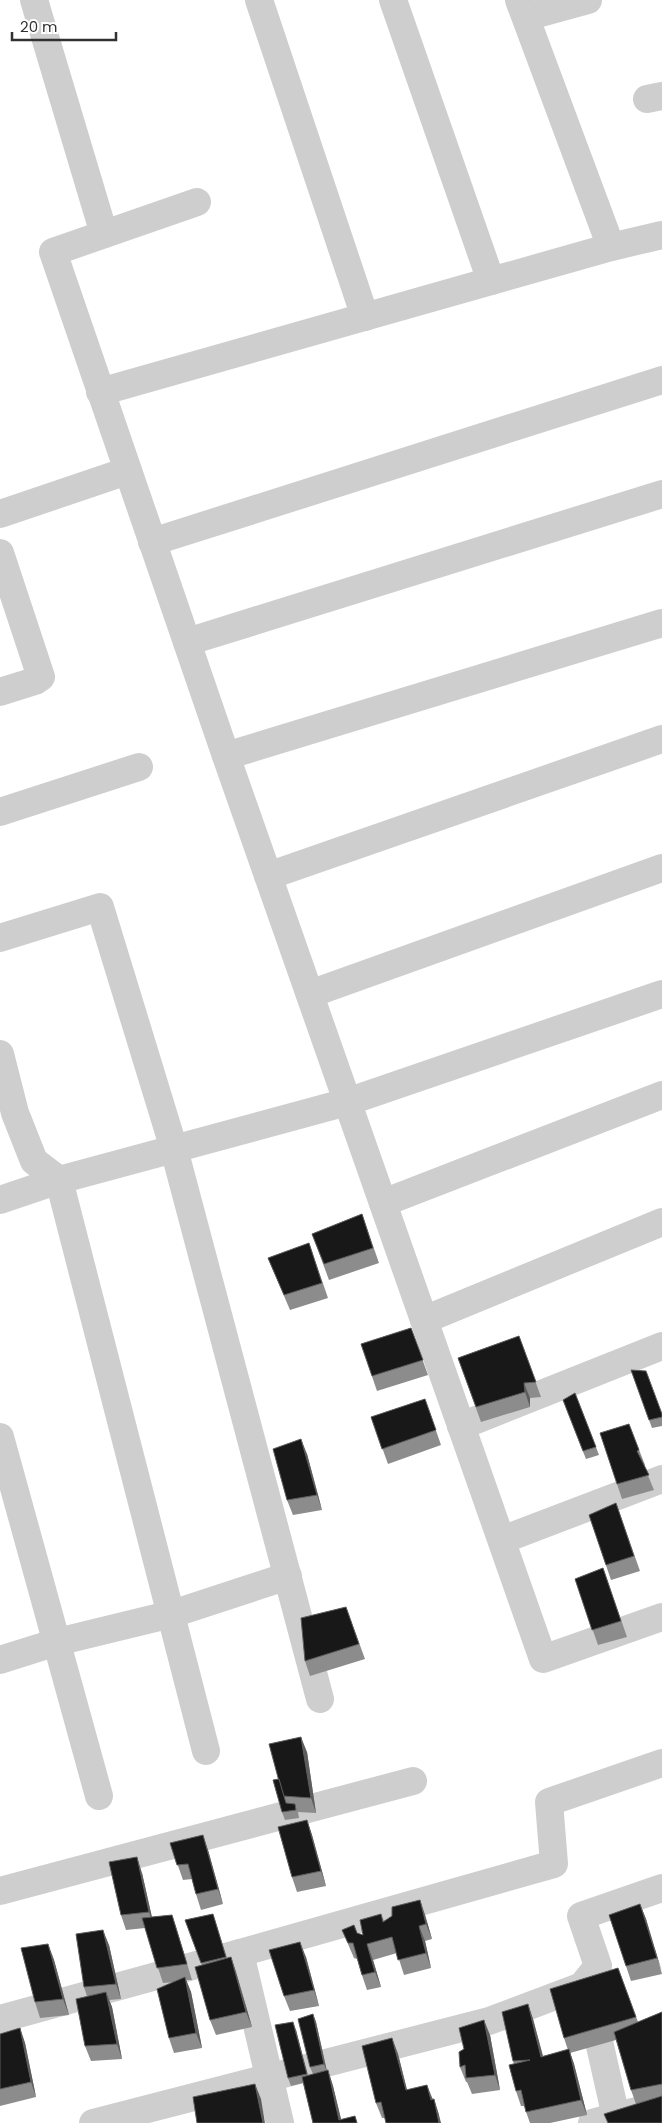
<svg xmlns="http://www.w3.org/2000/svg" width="662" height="2123" font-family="Poppins,sans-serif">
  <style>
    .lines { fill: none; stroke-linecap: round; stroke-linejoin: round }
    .minor { stroke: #cecece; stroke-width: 28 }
    .wall { fill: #8c8c8c }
    .shaded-wall { fill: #5d5d5d }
    .building { fill: #181818; stroke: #5d5d5d }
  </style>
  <rect width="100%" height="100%" fill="#fff"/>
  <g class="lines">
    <g class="minor">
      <path d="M34,0L104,234"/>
      <path d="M259,0L365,317"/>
      <path d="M393,0L491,281"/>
      <path d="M519,0L611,247"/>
      <path d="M526,17L588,0"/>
      <path d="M647,99L662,96"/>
      <path d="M197,202L53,252L226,756L543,1659L662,1617"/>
      <path d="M100,392L611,247L662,235"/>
      <path d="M0,514L127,471"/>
      <path d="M152,542L662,380"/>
      <path d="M0,553L41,677L35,681L0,692"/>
      <path d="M187,642L662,494"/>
      <path d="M226,756L662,623"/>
      <path d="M0,812L139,767"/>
      <path d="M268,876L662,739"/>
      <path d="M0,938L100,907L174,1149L320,1699"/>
      <path d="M310,994L662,868"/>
      <path d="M0,1054L15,1113L34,1161L59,1180L206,1751"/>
      <path d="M0,1200L59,1180L347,1102L662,994"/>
      <path d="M383,1203L662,1095"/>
      <path d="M424,1320L662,1222"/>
      <path d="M461,1426L662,1346"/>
      <path d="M0,1437L99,1796"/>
      <path d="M502,1540L662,1479"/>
      <path d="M0,1660L57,1642L172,1614L288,1576"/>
      <path d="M0,1891L413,1781"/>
      <path d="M240,1953L280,2123"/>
      <path d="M0,2019L240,1953L554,1864L549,1802L662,1763"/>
      <path d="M598,2037L616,2117"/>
      <path d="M93,2123L489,2021L582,1986L598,1966L581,1916L662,1888"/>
      <path d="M592,2123L662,2104"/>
    </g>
  </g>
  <g class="wall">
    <path d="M362,1214L379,1263L329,1280L312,1234Z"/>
    <path d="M309,1243L328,1298L290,1310L268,1258Z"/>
    <path d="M411,1328L428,1375L377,1391L361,1344Z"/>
    <path d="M519,1336L541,1397L530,1398V1407L481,1422L458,1358Z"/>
    <path d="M631,1370L662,1414V1426L652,1428Z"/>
    <path d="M575,1393L599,1455L586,1459L566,1408Z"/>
    <path d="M425,1399L441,1445L388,1464L371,1417Z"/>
    <path d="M629,1424L645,1465L644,1466L654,1490L622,1499L617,1484Z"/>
    <path d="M307,1454L322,1510L293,1515L287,1500Z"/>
    <path d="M616,1503L640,1571L611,1580L589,1515Z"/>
    <path d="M603,1568L627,1637L598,1645L575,1579Z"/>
    <path d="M346,1607L365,1659L310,1676L305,1661Z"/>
    <path d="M307,1752L316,1813L298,1812L299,1818L285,1820L282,1812L279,1779Z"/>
    <path d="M307,1820L312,1835L326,1886L297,1892L292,1877Z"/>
    <path d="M170,1843L208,1850L223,1904L201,1910L196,1894L192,1879L183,1880Z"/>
    <path d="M142,1873L152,1917L172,1915L177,1930L192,1980H186L191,1992L202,2048L174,2053L169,2038L175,1982L163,1983L145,1928L126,1930L121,1915Z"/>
    <path d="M420,1900L425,1915L432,1939L425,1941L431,1968L404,1975L397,1953L373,1960L381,1987L367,1990L362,1975L357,1959L354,1958L342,1930L363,1935L381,1914L384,1921Z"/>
    <path d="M640,1904L646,1919L662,1974L631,1981L626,1966Z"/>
    <path d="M213,1914L227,1958L231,1957L236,1972L252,2027L216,2035L210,2020L202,1965L185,1920Z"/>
    <path d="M48,1944L54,1960L69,2015L40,2018L35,2002Z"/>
    <path d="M109,1945L121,1999L109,2000L112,2007L122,2059L91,2061L85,2046L87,1996L84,1987Z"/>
    <path d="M306,1957L319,2006L290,2011L284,1996Z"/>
    <path d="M618,1968L638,2022L662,2012V2123L636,2104L631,2090L616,2040L570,2053L574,2064L587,2115L550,2123H530L524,2106H521L516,2091L514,2064L513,2061L528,2004L533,2019L543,2056L568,2050L564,2038Z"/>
    <path d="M313,2014L316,2022L327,2071L328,2070L333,2086L341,2120L358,2123H313L303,2083L291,2086L288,2078L296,2030L308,2075L313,2074L310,2067Z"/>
    <path d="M20,2028L25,2043L36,2097L0,2106V2034Z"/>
    <path d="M490,2035L500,2090L472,2094L467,2082H466L460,2067L464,2049Z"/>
    <path d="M392,2038L398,2054L407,2090L434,2099L439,2115L382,2118L376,2103Z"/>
  </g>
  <g class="shaded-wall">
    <path d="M524,1383L530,1398V1407L525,1392Z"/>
    <path d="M301,1439L307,1454L322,1510L317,1495Z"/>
    <path d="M301,1737L307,1752L316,1813L311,1798Z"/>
    <path d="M307,1820L312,1835L326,1886L321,1871Z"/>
    <path d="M203,1835L208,1850L223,1904L218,1889Z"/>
    <path d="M137,1857L142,1873L154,1927L149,1912Z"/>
    <path d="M420,1900L425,1915L432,1939L426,1924Z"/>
    <path d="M640,1904L646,1919L662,1972L657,1958Z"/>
    <path d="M419,1926L425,1941L431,1968L426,1953Z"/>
    <path d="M103,1930L109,1945L121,1999L116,1984Z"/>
    <path d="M300,1942L306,1957L319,2006L314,1990Z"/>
    <path d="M48,1944L54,1960L69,2015L63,1999Z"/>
    <path d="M367,1944L373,1960L381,1987L375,1972Z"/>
    <path d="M231,1957L236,1972L252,2027L246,2012Z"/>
    <path d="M185,1977L191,1992L202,2048L196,2033Z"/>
    <path d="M106,1992L112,2007L122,2059L117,2044Z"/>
    <path d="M528,2004L533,2019L547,2072L541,2057Z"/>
    <path d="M313,2014L316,2022L327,2072L324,2064Z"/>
    <path d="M484,2020L490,2035L500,2090L495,2075Z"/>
    <path d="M293,2022L296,2030L309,2082L307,2074Z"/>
    <path d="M20,2028L25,2043L36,2097L31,2082Z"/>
    <path d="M392,2038L398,2054L411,2106L406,2090Z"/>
    <path d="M569,2049L574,2064L587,2115L581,2100Z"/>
    <path d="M328,2070L333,2086L342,2123H340Z"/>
    <path d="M255,2084L261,2099L265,2123H263Z"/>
    <path d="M427,2085L433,2100H431Z"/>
    <path d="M434,2099L439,2115L441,2123H439Z"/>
  </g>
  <g class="building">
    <path d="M362,1214L373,1248L324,1264L312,1234Z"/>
    <path d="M309,1243L322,1283L284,1295L268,1258Z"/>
    <path d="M411,1328L423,1360L372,1376L361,1344Z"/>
    <path d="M519,1336L536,1382L524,1383L525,1392L476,1407L458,1358Z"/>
    <path d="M631,1370L646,1371L662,1414V1417L649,1420Z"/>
    <path d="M575,1393L596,1447L583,1451L563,1400Z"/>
    <path d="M425,1399L436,1430L382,1449L371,1417Z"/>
    <path d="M629,1424L639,1450L637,1451L649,1475L617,1484L600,1433Z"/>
    <path d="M301,1439L317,1495L287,1500L273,1449Z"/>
    <path d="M616,1503L634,1556L606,1565L589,1515Z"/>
    <path d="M603,1568L621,1621L592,1630L575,1579Z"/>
    <path d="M346,1607L359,1644L305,1661L301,1618Z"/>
    <path d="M301,1737L311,1798L283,1796L269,1744Z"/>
    <path d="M279,1779L286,1803L295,1804L296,1810L282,1812L273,1780Z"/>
    <path d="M307,1820L321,1871L292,1877L278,1827Z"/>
    <path d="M203,1835L218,1889L196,1894L188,1864L177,1865L170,1843Z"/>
    <path d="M137,1857L149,1912L121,1915L109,1862Z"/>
    <path d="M420,1900L426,1924L419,1926L426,1953L398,1960L392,1937L367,1944L375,1972L362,1975L353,1943H348L342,1930L354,1925L357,1933L363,1935L360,1920L381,1914L383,1922L392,1916V1907Z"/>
    <path d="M640,1904L657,1958L626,1966L609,1915Z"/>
    <path d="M213,1914L226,1957L201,1963L185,1920Z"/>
    <path d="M172,1915L187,1964L157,1968L142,1918Z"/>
    <path d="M103,1930L116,1984L84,1987L76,1934Z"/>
    <path d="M300,1942L314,1990L284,1996L269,1950Z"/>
    <path d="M48,1944L63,1999L35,2002L21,1948Z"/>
    <path d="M231,1957L246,2012L210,2020L195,1967Z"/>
    <path d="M618,1968L636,2017L564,2038L550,1989Z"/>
    <path d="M185,1977L196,2033L169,2038L157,1989Z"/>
    <path d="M106,1992L117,2044L85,2046L76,1999Z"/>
    <path d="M528,2004L541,2057L569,2049L581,2100L526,2112L521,2090L516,2091L509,2065L530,2060L513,2061L502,2012Z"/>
    <path d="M662,2012V2084L631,2090L614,2032Z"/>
    <path d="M313,2014L324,2064L310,2067L298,2019Z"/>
    <path d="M484,2020L495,2075L466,2078L465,2065L460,2067L459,2052L464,2049L459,2028Z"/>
    <path d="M293,2022L307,2074L288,2078L275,2025Z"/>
    <path d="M20,2028L31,2082L0,2089V2034Z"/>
    <path d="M392,2038L406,2090L427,2085L431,2100L434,2099L439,2123H386L381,2102L376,2103L362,2046Z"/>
    <path d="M328,2070L339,2120L355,2116L357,2123H313L302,2077Z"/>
    <path d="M255,2084L263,2123H197L193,2097Z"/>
    <path d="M662,2096V2123H608L604,2114Z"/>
  </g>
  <path d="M12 32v8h104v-8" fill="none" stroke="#313131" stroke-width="2.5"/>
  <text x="20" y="32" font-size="15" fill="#313131" stroke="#ffffff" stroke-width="4" paint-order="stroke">20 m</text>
</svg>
